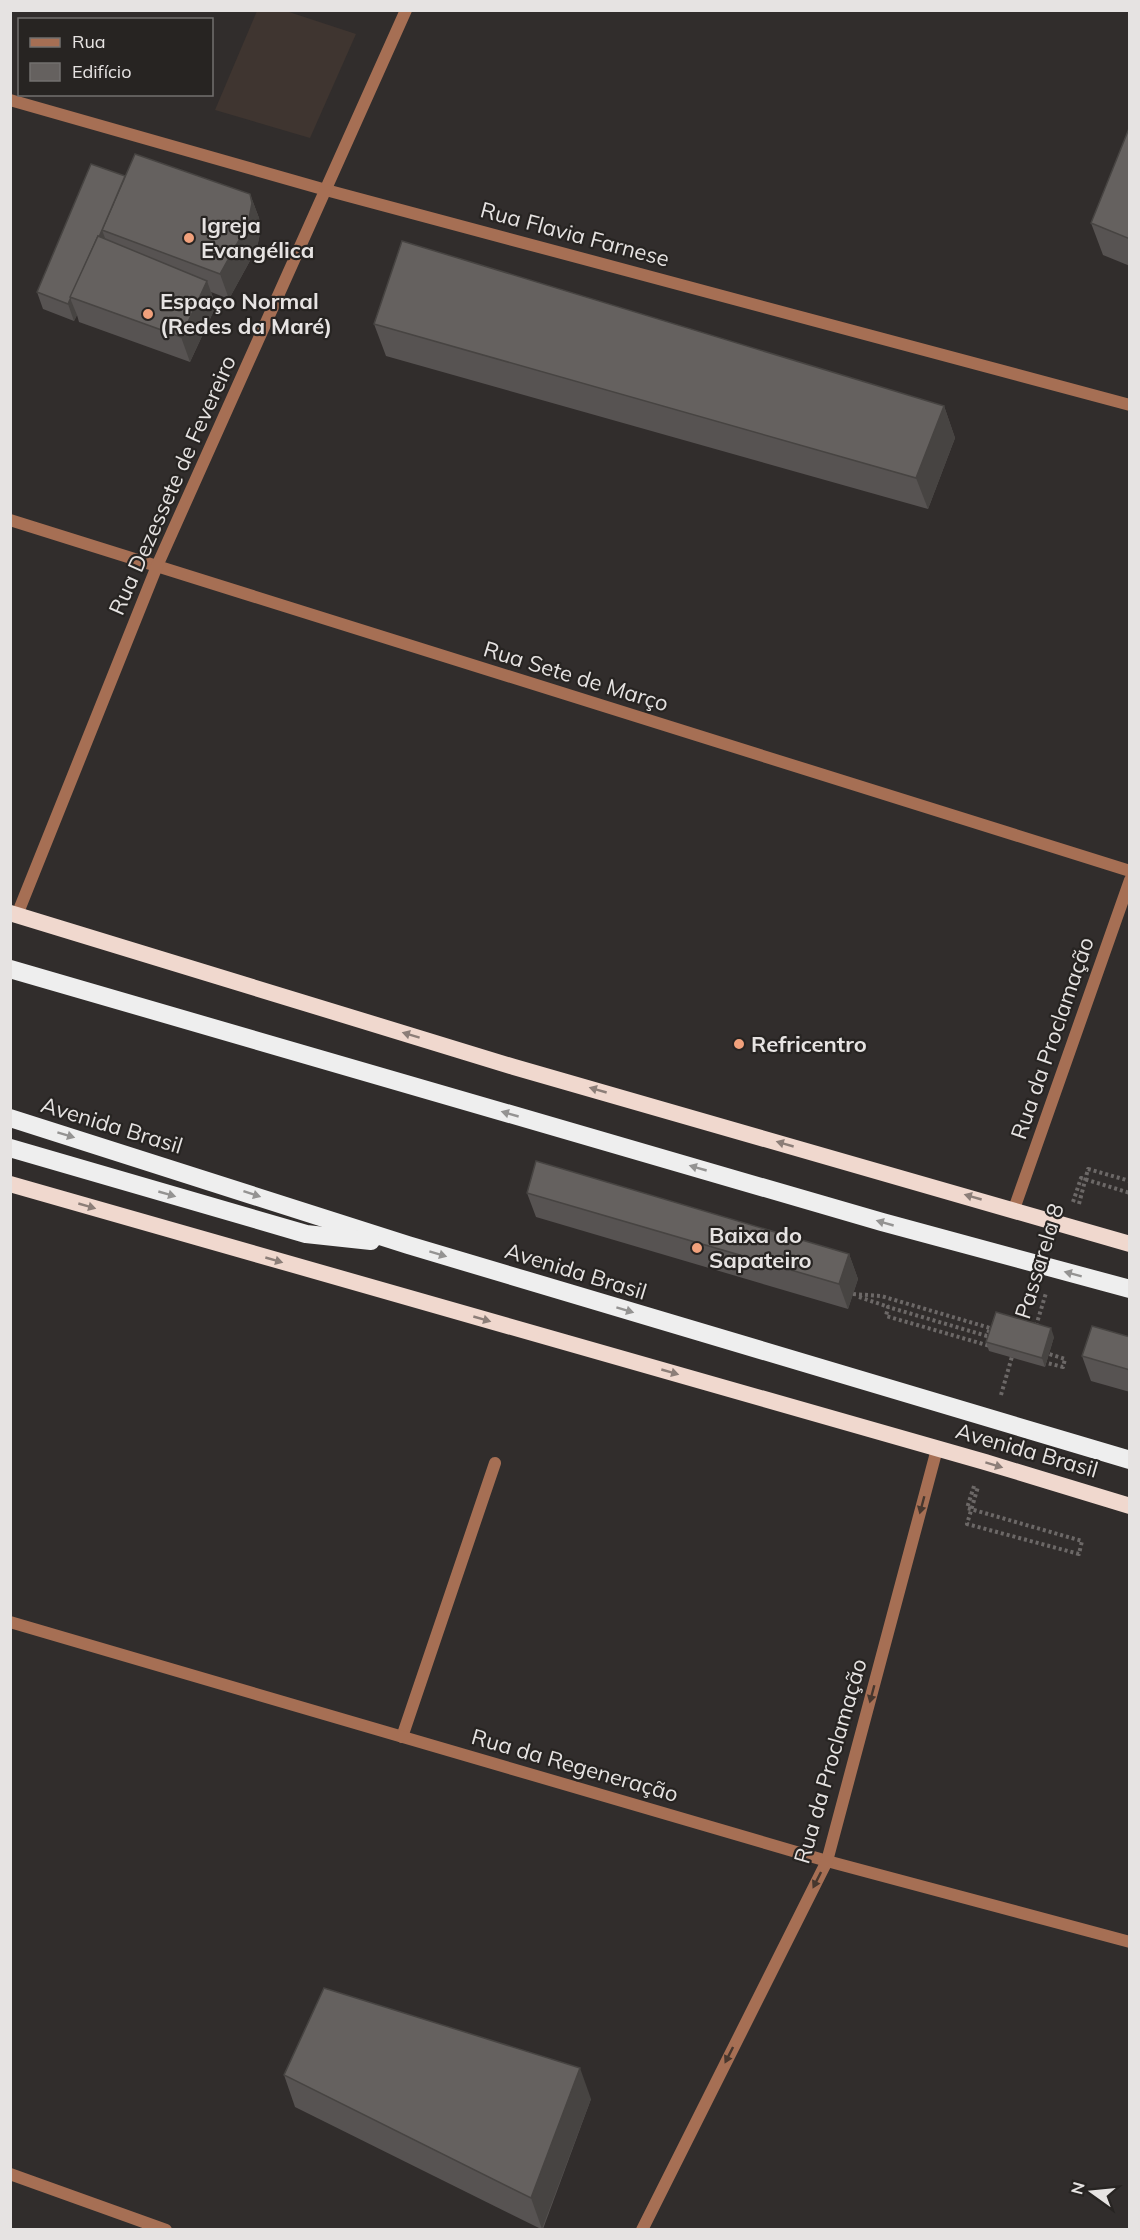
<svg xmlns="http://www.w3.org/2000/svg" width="1140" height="2240" font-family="Mulish,sans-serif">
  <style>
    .built { fill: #3f3530 }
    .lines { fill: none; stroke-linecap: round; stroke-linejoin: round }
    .path { stroke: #6c6867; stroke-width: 4; stroke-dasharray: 3 3; stroke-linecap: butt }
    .service { stroke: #a66f54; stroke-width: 12 }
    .minor { stroke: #a66f54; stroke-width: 12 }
    .trunk { stroke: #f0d8ce; stroke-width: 16 }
    .motorway { stroke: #eee; stroke-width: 18 }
    .wall { fill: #575352 }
    .shaded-wall { fill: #474442 }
    .building { fill: #65615f; stroke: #474442; stroke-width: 1.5 }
    .oneway { fill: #8c7e78 }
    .oneway2 { fill: #949392 }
    .oneway3 { fill: #47372e }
    .poi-dot { fill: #f1a17c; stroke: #272422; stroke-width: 2 }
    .labels { text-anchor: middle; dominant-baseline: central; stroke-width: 4.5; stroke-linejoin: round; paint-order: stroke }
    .poi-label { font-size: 22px; font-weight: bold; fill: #e6e3e2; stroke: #272422; text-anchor: start }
    .street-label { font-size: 22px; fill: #e6e3e2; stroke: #272422 }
  </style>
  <rect width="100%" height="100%" fill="#312d2c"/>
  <path class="built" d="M257,11H286L356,34L310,138L215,110Z"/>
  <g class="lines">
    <g class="path">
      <path d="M1073,1202L1081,1178L1130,1193"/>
      <path d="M1079,1204L1088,1169L1130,1181"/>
      <path d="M853,1294L881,1296L990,1328L987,1336L888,1307L886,1316L990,1346"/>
      <path d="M859,1297L889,1307"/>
      <path d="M1036,1326L1046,1293"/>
      <path d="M1043,1362L1063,1367L1065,1359L1046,1353"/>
      <path d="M1001,1395L1013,1353"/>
      <path d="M974,1486L967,1508L1082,1541L1079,1554L967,1524L978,1487"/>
    </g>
    <path class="service" d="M402,1737L495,1463"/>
    <g class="minor">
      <path d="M10,100L326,190L1130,405"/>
      <path d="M10,520L1130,871"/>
      <path d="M17,915L157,566L406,10"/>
      <path d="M1014,1209L1130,880"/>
      <path d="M10,1622L827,1861L1130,1942"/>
      <path d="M10,2174L166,2230"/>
      <path d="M642,2230L827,1861L937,1449"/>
    </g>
    <g class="trunk">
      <path d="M10,913L514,1067L1130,1244"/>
      <path d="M10,1184L985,1462L1130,1506"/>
    </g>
    <g class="motorway">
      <path d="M10,969L882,1222L1130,1289"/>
      <path d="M10,1118L408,1245L1130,1460"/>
      <path d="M10,1148L306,1234L371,1241"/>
    </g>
  </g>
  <g class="wall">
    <path d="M1130,126V266L1103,255L1091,223Z"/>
    <path d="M125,176L250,194L259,218L261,228L257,248L229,299L211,292L216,306L190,362L79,322L77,315L74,321L43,309L37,292Z"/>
    <path d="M374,324L944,406L955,438L928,509L386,356Z"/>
    <path d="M527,1193L849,1254L858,1279L848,1309L536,1217Z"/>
    <path d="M1054,1337L1045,1367L989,1351L986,1342Z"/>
    <path d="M1130,1337V1392L1091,1381L1082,1356Z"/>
    <path d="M284,2075L591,2099L543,2229H541L295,2107Z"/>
  </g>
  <g class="shaded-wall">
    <path d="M127,176L102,230L108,246L71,298Z"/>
    <path d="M250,194L259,218L261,228L257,248L229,299L220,274Z"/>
    <path d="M207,281L216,306L190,362L181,337Z"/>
    <path d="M70,298L77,315L74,321L68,304Z"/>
    <path d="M944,406L955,438L928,509L916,478Z"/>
    <path d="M849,1254L858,1279L848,1309L839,1284Z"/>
    <path d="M1051,1328L1054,1337L1045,1367L1042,1358Z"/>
    <path d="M580,2068L591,2099L542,2229L531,2198Z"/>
  </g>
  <g class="building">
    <path d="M1130,126V239L1091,223Z"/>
    <path d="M135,154L250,194L252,203L248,224L220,274L102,230Z"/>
    <path d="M91,164L125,176L111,209L99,237L98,236L68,304L37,292Z"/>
    <path d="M98,236L207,281L181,337L70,297Z"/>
    <path d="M402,241L944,406L916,478L374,324Z"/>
    <path d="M536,1161L849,1254L839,1284L527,1193Z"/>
    <path d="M996,1312L1051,1328L1042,1358L986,1342Z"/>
    <path d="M1092,1326L1130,1337V1370L1082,1356Z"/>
    <path d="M324,1988L580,2068L531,2198L284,2075Z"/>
  </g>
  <defs><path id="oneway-solid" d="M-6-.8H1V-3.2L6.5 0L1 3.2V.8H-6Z" transform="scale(1.5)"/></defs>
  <g class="oneway">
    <use href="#oneway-solid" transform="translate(411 1035) rotate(-163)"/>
    <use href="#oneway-solid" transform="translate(598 1090) rotate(-164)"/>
    <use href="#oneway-solid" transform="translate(785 1144) rotate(-164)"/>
    <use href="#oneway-solid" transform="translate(973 1197) rotate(-164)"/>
    <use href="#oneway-solid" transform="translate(87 1206) rotate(16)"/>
    <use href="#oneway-solid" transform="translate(274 1260) rotate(16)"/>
    <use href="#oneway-solid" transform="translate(482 1319) rotate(16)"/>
    <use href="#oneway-solid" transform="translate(670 1372) rotate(16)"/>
    <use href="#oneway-solid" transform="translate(994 1465) rotate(17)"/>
  </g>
  <g class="oneway2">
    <use href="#oneway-solid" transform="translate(510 1114) rotate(-164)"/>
    <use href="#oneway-solid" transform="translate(66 1135) rotate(17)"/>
    <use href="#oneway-solid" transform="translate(698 1168) rotate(-164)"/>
    <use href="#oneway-solid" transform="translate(167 1194) rotate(16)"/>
    <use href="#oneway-solid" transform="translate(252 1194) rotate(18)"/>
    <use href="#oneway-solid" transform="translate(885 1223) rotate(-164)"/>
    <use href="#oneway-solid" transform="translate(438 1254) rotate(17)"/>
    <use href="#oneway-solid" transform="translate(1073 1274) rotate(-165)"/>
    <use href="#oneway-solid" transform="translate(625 1310) rotate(17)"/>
  </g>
  <g class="oneway3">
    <use href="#oneway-solid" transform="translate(922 1505) rotate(105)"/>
    <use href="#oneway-solid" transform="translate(872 1694) rotate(105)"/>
    <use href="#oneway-solid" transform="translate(817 1880) rotate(117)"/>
    <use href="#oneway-solid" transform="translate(729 2055) rotate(117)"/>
  </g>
  <g class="poi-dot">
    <circle cx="189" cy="238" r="6"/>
    <circle cx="148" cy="314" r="6"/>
    <circle cx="739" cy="1044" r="6"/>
    <circle cx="697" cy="1248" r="6"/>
  </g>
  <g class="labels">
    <g class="poi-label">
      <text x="201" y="225">Igreja<tspan x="201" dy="25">Evangélica</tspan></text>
      <text x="160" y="301">Espaço Normal<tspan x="160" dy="25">(Redes da Maré)</tspan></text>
      <text x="751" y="1044">Refricentro</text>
      <text x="709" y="1235">Baixa do<tspan x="709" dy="25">Sapateiro</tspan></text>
    </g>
    <g class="street-label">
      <text transform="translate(575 234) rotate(15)">Rua Flavia Farnese</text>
      <text transform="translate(172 485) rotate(-66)">Rua Dezessete de Fevereiro</text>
      <text transform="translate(576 676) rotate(17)">Rua Sete de Março</text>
      <text transform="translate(1052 1038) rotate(-71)">Rua da Proclamação</text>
      <text transform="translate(112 1125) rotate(17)">Avenida Brasil</text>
      <text transform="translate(1039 1261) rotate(-73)">Passarela 8</text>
      <text transform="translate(576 1271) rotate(17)">Avenida Brasil</text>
      <text transform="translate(1027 1450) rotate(16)">Avenida Brasil</text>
      <text transform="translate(830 1761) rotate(-74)">Rua da Proclamação</text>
      <text transform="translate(575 1765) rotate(16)">Rua da Regeneração</text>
    </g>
  </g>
  <rect width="1140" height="2240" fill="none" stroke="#e6e3e2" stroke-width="24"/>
  <rect x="18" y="18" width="195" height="78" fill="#272422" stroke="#73706f" stroke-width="1.5"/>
  <rect x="30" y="38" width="30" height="9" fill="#a66f54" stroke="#73706f" stroke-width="1.5"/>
  <text x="72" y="48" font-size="18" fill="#e6e3e2">Rua</text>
  <rect x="30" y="63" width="30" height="18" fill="#65615f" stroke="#73706f" stroke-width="1.5"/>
  <text x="72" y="78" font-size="18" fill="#e6e3e2">Edifício</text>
  <g transform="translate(1092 2192) rotate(285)" stroke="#272422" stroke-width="4.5" paint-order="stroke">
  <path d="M0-4.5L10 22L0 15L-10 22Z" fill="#e6e3e2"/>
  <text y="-9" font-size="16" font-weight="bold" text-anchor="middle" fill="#e6e3e2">N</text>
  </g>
</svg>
